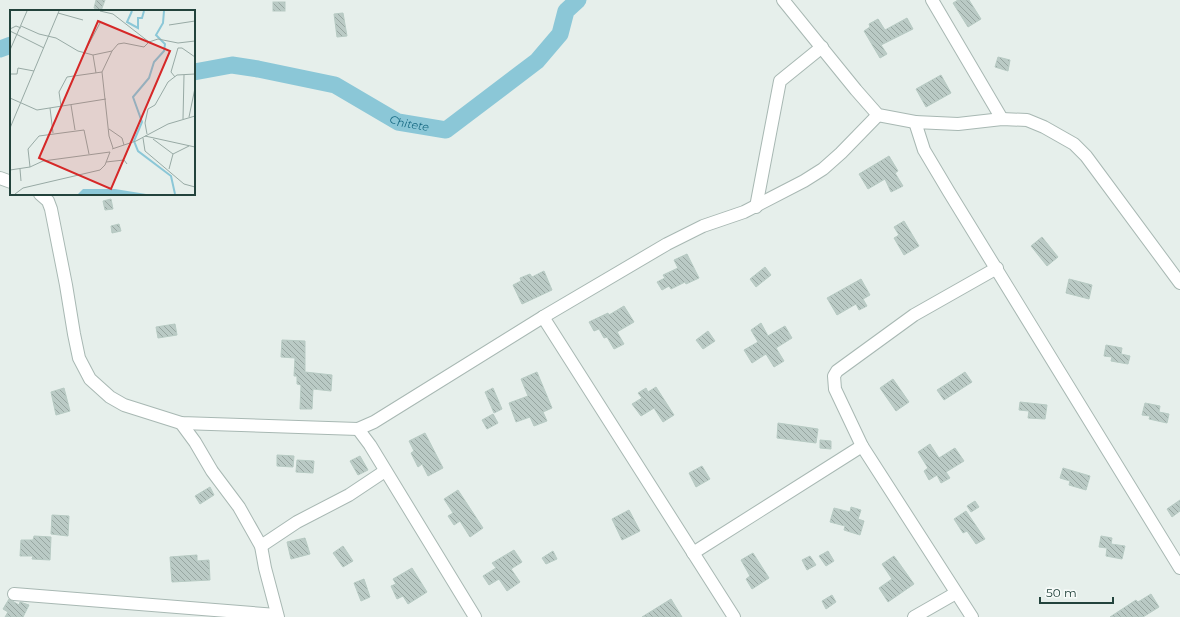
<svg xmlns="http://www.w3.org/2000/svg" width="1180" height="617" font-family="Montserrat,sans-serif">
  <style>
    .lines { fill: none; stroke-linecap: round; stroke-linejoin: round }
    .river { stroke: #8bc7d7; stroke-width: 17 }
    .building { fill: url(#building-back-hatch); stroke: #b7cac3 }
    .minor-casing { stroke: #a8b8b3; stroke-width: 14 }
    .minor { stroke: #fff; stroke-width: 12 }
    .labels { text-anchor: middle; dominant-baseline: central; stroke-width: 3; stroke-linejoin: round; paint-order: stroke }
    .water-label { font-size: 11px; font-style: italic; fill: #186b84; stroke: #f7fbf9 }
    .inset-river { fill: none; stroke: #8bc7d7; stroke-width: 2 }
    .inset-road { fill: none; stroke: #98aaa5; stroke-width: 1 }
    .view { fill: #d62828; fill-opacity: 0.15; stroke: #d62828; stroke-width: 2 }
    .inset-edge { fill: none; stroke: #23433c; stroke-width: 2 }
  </style>
  <defs>
    <pattern id="building-back-hatch" width="6" height="6" patternUnits="userSpaceOnUse"><rect width="6" height="6" fill="#bacac5"/><path d="M-1 5l2 2M0 0l6 6M5-1l2 2" fill="none" stroke="#97a6a1"/></pattern>
  </defs>
  <rect width="100%" height="100%" fill="#e6efeb"/>
  <g class="lines">
    <g class="river">
      <path d="M0,49L11,45"/>
      <path id="s1" d="M194,72L232,65L258,69L335,85L398,122L446,130L537,61L560,34L566,11L578,0"/>
    </g>
  </g>
  <g class="building">
    <path d="M96,0H105L101,11L94,8Z"/>
    <path d="M958,0H969L981,19L968,27L953,3Z"/>
    <rect x="273" y="2" width="12" height="9"/>
    <path d="M343,13L347,36L337,37L334,14Z"/>
    <path d="M907,18L913,29L881,45L887,54L880,58L864,31L870,27L869,24L878,19L885,30Z"/>
    <path d="M998,57L1010,60L1008,71L995,67Z"/>
    <path d="M941,75L951,93L926,107L916,89Z"/>
    <path d="M889,156L898,171L895,173L903,186L891,192L885,179L868,189L859,174Z"/>
    <path d="M111,199L113,209L105,210L103,201Z"/>
    <path d="M904,221L919,246L904,255L894,238L899,235L894,227Z"/>
    <path d="M119,224L121,231L112,233L111,226Z"/>
    <path d="M1042,237L1058,257L1047,266L1031,246Z"/>
    <path d="M687,254L699,278L686,284L685,282L671,289L669,286L662,290L657,282L665,278L663,275L678,268L674,260Z"/>
    <path d="M765,267L771,275L756,287L750,279Z"/>
    <path d="M544,271L552,290L522,304L513,285L521,281L520,278L530,274L532,277Z"/>
    <path d="M861,279L870,295L863,299L867,306L859,310L856,304L837,315L827,298Z"/>
    <path d="M1069,279L1092,285L1089,299L1066,293Z"/>
    <path d="M624,306L634,322L617,332L624,344L614,349L607,337L604,338L599,329L594,331L589,322L608,313L609,315Z"/>
    <path d="M761,323L768,336L785,326L792,338L776,348L784,361L774,367L766,354L752,363L744,350L758,342L751,330Z"/>
    <path d="M175,324L177,335L158,338L156,327Z"/>
    <path d="M708,331L715,341L703,349L696,340Z"/>
    <path d="M282,340L305,341V372L332,375L331,391L313,389L312,409H300L301,385L297,384V376H294L295,358L281,357Z"/>
    <path d="M1106,345L1122,348L1121,354L1130,356L1128,364L1111,361L1112,357L1104,356Z"/>
    <path d="M537,372L552,408L543,412L547,421L534,426L530,417L516,422L509,403L528,396L521,379Z"/>
    <path d="M965,372L972,382L944,400L937,390Z"/>
    <path d="M893,379L909,402L896,411L880,388Z"/>
    <path d="M656,387L674,415L663,422L654,408L641,416L632,404L642,398L638,393L646,388L648,392Z"/>
    <path d="M64,388L70,411L56,415L51,392Z"/>
    <path d="M493,388L502,409L494,413L485,392Z"/>
    <path d="M1020,402L1047,405L1045,419L1028,418L1029,411L1019,410Z"/>
    <path d="M1145,403L1160,406L1159,412L1169,414L1167,423L1149,419L1150,416L1142,415Z"/>
    <path d="M493,414L498,423L487,429L482,420Z"/>
    <path d="M778,423L818,429L816,443L777,438Z"/>
    <path d="M425,433L443,468L428,476L422,464L418,467L411,453L414,451L409,441Z"/>
    <path d="M820,440L831,441V449L820,448Z"/>
    <path d="M930,444L939,458L955,448L964,461L946,472L950,478L941,483L937,475L929,480L924,471L928,468L918,452Z"/>
    <path d="M277,455L294,456L293,467L277,466Z"/>
    <path d="M360,456L368,470L358,475L350,461Z"/>
    <path d="M297,460L314,461L313,473L296,472Z"/>
    <path d="M702,466L710,479L696,487L689,473Z"/>
    <path d="M1063,468L1090,476L1086,490L1069,485L1070,481L1060,478Z"/>
    <path d="M210,487L214,495L200,504L195,496Z"/>
    <path d="M458,490L483,528L470,537L460,521L454,525L448,516L453,513L444,499Z"/>
    <path d="M1180,500V511L1172,517L1167,509Z"/>
    <path d="M975,501L979,507L971,512L967,506Z"/>
    <path d="M851,507L861,510L858,519L864,521L860,535L844,530L845,526L830,522L834,508L850,512Z"/>
    <path d="M629,510L640,531L622,540L612,519Z"/>
    <path d="M966,511L985,539L976,544L967,531L963,533L954,519Z"/>
    <path d="M52,515L69,516L68,536L51,534Z"/>
    <path d="M34,536L51,537L50,560L32,559L33,556H20L21,540H33Z"/>
    <path d="M1101,536L1112,538L1111,544L1125,546L1122,559L1106,556L1107,548L1099,547Z"/>
    <path d="M305,538L310,554L291,559L287,542Z"/>
    <path d="M343,546L353,561L343,567L333,553Z"/>
    <path d="M514,550L522,562L511,569L520,582L507,591L499,579L489,585L483,576L496,568L492,563Z"/>
    <path d="M553,551L557,559L546,564L542,558Z"/>
    <path d="M828,551L834,561L826,566L819,556Z"/>
    <path d="M753,553L769,578L752,589L746,579L750,576L741,560Z"/>
    <path d="M197,555V561L209,560L210,580L172,582L170,557Z"/>
    <path d="M810,556L816,565L807,570L802,560Z"/>
    <path d="M894,556L914,584L888,602L879,588L892,579L882,564Z"/>
    <path d="M412,568L427,592L408,604L403,596L397,599L391,586L396,584L393,579Z"/>
    <path d="M364,579L370,597L361,601L354,583Z"/>
    <path d="M1151,594L1159,607L1143,617H1110L1136,600L1138,602Z"/>
    <path d="M832,595L836,602L826,609L822,601Z"/>
    <path d="M9,599L19,605L20,602L29,605L23,617H5L8,612L3,609Z"/>
    <path d="M671,599L682,617H642Z"/>
  </g>
  <g class="lines">
    <defs>
      <g id="minor">
        <path d="M783,0L856,90L878,115L915,122"/>
        <path d="M932,0L1002,119"/>
        <path d="M0,178L11,182"/>
        <path d="M40,194L48,201L51,209L66,285L74,334L79,358L90,379L110,397L124,405L181,423L358,429"/>
        <path d="M756,207L780,81L822,47"/>
        <path d="M1180,283L1086,156L1074,144L1044,127L1027,120L1002,119L958,124L915,122L924,150L949,192L1180,568"/>
        <path d="M543,317L734,617"/>
        <path d="M181,423L195,442L212,471L239,507L261,546L265,568L278,617"/>
        <path d="M261,546L297,522L349,495L385,471"/>
        <path d="M693,553L862,446"/>
        <path d="M14,594L277,615"/>
        <path d="M475,617L370,445L358,429L374,422L543,317L667,244L703,226L744,212L804,181L823,169L841,153L878,115"/>
        <path d="M914,617L956,593"/>
        <path d="M972,617L862,446L835,389L834,376L837,371L914,315L997,268"/>
      </g>
    </defs>
    <use href="#minor" class="minor-casing"/>
    <use href="#minor" class="minor"/>
  </g>
  <g class="labels">
    <g class="water-label">
      <text stroke="none"><textPath href="#s1" startOffset="228">Chitete</textPath></text>
    </g>
  </g>
  <g transform="translate(10 10)">
    <rect width="185" height="185" fill="#e6efeb"/>
    <path d="M73,179H105L136,184H68Z" fill="#8bc7d7"/>
    <path class="inset-river" d="M122,1L117,12L128,18V8H132L134,1M154,1L153,13L146,25L155,34L154,41L144,52L139,68L123,87L132,112L124,131L128,141L161,166L165,184"/>
    <path class="inset-road" d="M90,1L103,4L139,32L148,29L168,33L185,31M48,3L73,10M159,15L185,11M11,16L29,24L46,28L68,41L83,45L102,41M0,19L6,16L11,18M0,21L34,38M0,40L17,1M74,43L90,13M83,45L86,63M92,62L102,41L108,34L114,33L134,37L139,32M0,64H7L8,58L24,61M165,67L161,62L168,38H172L185,47M0,88L27,100L96,89M61,95L65,120M51,96L49,82L57,67L92,62L99,126L103,138M40,98L43,123M179,107L185,78M173,109L174,65M0,118L49,1M99,119L112,128L114,135M137,124L135,113L138,99L145,95L158,72L167,65L185,64M135,126L185,137M133,128L135,141L174,174L185,177M143,129L163,144L159,159M102,139L126,131L158,114L185,106M163,144L179,136M96,152L114,150L117,154M20,157L18,139L29,126L74,120L79,144M10,159L11,171M0,160L20,157L33,151L100,142L95,155L90,160L13,178L5,184"/>
    <path class="view" d="M88,11L160,41L101,179L29,148Z"/>
    <rect width="185" height="185" class="inset-edge"/>
  </g>
  <path d="M1040 597v6h73v-6" fill="none" stroke="#23433c" stroke-width="2"/>
  <text x="1046" y="597" font-size="12" fill="#23433c" stroke="#f7fbf9" stroke-width="3" paint-order="stroke">50 m</text>
</svg>
